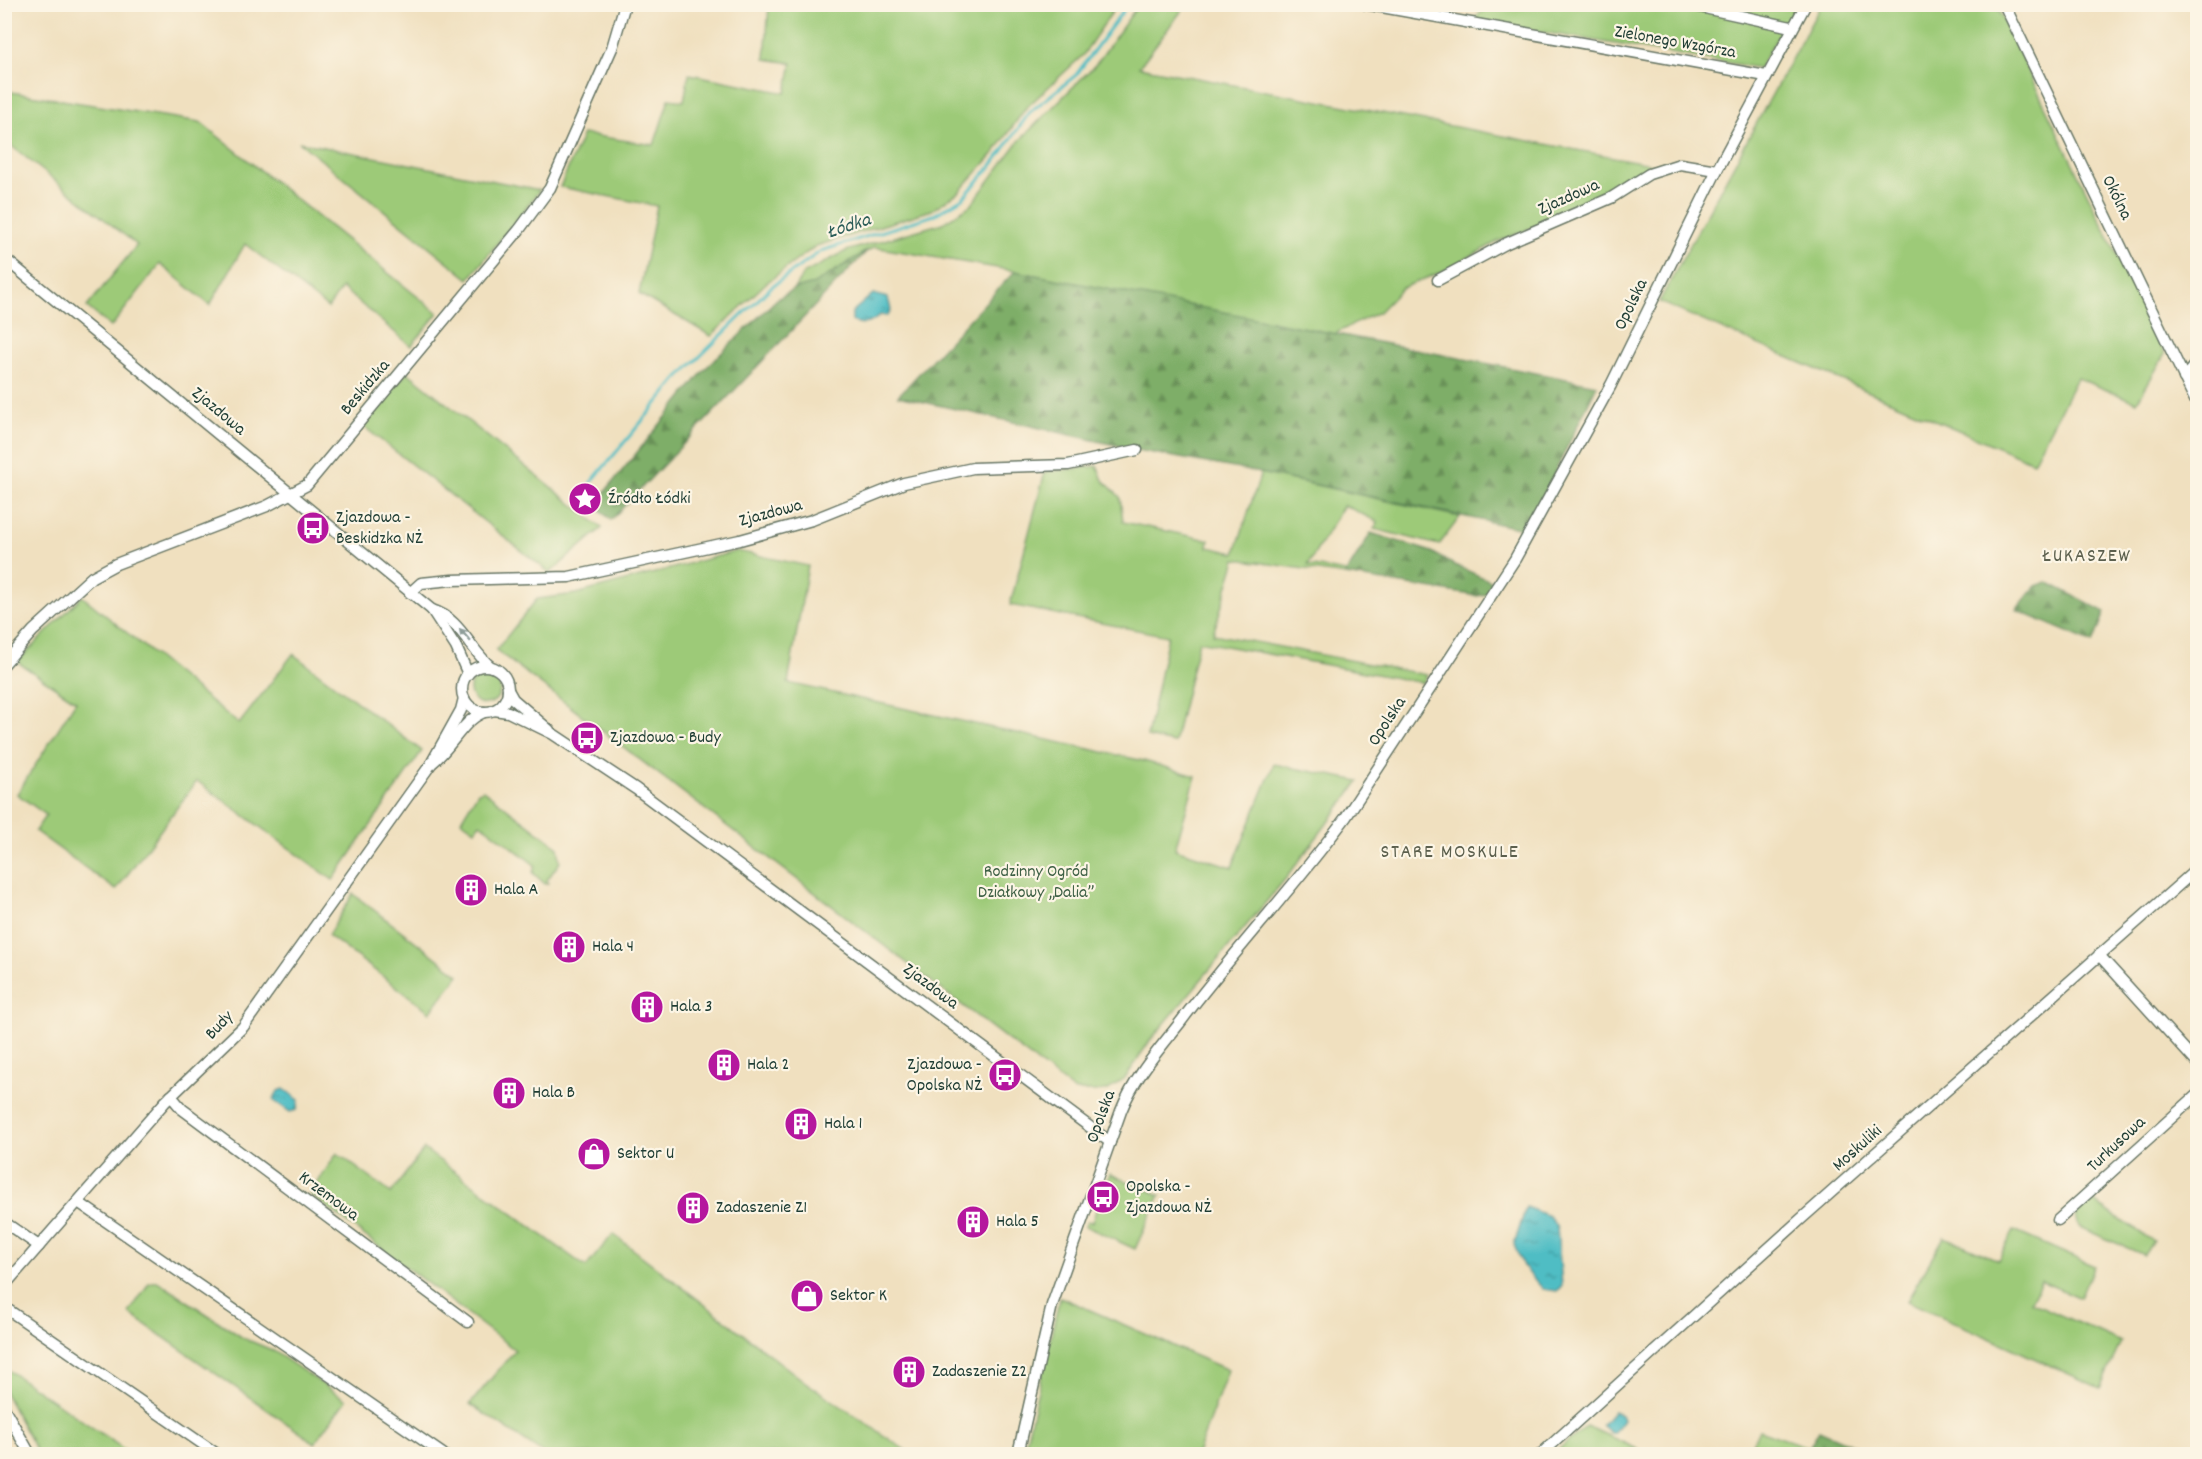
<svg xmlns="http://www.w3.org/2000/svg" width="2202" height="1459" font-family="Dekko,sans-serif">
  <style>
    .green { fill: #9dca78; stroke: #5e8456; stroke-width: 1.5 }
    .forest { fill: url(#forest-firs); stroke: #4e764e; stroke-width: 1.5 }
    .water { fill: url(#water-ripples); stroke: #377d7c; stroke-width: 1.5 }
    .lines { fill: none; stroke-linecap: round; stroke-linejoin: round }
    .stream { stroke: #4fbdc4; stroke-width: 3 }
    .minor-casing { stroke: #687665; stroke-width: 13 }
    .minor { stroke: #fff; stroke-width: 10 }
    .oneway { fill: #8f9e9a }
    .labels { text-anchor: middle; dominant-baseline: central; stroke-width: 4.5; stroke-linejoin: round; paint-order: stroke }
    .street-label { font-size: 18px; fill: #1f3d34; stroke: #fcf5e5 }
    .poi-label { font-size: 18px; fill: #1f3d34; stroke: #fcf5e5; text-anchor: start }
    .park-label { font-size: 18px; fill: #3e6045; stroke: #fcf5e5 }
    .water-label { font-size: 20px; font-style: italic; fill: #2b5d58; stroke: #fcf5e5 }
    .neighbourhood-label { font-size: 20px; letter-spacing: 1.5px; fill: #5c604e; stroke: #fcf5e5 }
  </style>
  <defs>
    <pattern id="forest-firs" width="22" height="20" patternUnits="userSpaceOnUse" patternTransform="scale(1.5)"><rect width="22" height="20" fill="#7eae68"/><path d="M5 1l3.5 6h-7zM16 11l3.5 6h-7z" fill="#678f56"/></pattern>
    <pattern id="water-ripples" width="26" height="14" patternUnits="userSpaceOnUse" patternTransform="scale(1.5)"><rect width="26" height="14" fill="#4fbdc4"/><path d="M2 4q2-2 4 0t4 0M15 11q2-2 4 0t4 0" fill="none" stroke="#419ba0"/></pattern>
  </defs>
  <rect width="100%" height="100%" fill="#fcf5e5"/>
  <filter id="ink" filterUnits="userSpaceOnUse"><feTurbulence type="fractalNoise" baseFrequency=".0167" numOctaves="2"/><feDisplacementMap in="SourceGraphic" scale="12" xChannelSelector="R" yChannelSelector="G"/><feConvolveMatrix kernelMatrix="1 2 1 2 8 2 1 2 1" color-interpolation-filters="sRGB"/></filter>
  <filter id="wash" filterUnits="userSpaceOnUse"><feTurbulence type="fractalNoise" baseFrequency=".008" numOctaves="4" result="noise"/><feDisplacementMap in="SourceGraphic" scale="24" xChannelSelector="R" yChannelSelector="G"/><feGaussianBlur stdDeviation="1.35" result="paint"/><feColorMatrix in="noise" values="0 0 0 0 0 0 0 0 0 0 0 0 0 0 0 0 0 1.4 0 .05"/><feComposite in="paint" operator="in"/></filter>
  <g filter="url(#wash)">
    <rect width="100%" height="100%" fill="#f0e0bf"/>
    <g class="green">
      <path d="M1493,4L1797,5L1759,68L1471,20Z"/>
      <path d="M769,5V4L1117,5L1083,55L1025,109L995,152L959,192L932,210L816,246L765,284L711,336L639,294L657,206L560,187L583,134L654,145L669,99L684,101L689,74L786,93L792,63L765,59Z"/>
      <path d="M1138,5H1186L1139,67L1656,165L1585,206L1499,241L1441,272L1402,288L1379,312L1332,335L1015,271L874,247L814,285L794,289L803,274L846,251L943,223L971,205L1020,140L1097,63Z"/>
      <path d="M1821,5H1996L2165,354L2137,402L2077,378L2033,462L1659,302Z"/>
      <path d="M5,91L200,122L438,313L411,346L342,288L328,308L245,244L210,305L160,264L111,327L87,307L137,245L5,141Z"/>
      <path d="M299,142L540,190L469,279Z"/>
      <path d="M407,372L602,528L550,573L363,426Z"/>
      <path d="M1097,466L1103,480L1120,497L1123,522L1209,540L1208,547L1235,553L1261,473L1460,517L1439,545L1374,529L1378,522L1344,505L1308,565L1346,572L1345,575L1236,559L1213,634L1427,675L1423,683L1199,641L1174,743L1147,737L1168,636L1010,605L1045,472Z"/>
      <path d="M737,551L808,566L788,683L1144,761L1196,776L1175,849L1232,867L1274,764L1359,781L1287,877L1149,1042L1126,1077L1107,1091H1075L496,650L537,599L576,594Z"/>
      <path d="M82,596L239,724L293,654L422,751L333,880L197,781L116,890L35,831L46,815L17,794L76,701L17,662Z"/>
      <circle cx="485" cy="689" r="15"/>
      <path d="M483,790L558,847L560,862L547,880L548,883L545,884L533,873L535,865L480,823L475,830L461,820L478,792Z"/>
      <path d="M353,894L459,975L430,1012L328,935Z"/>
      <path d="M424,1149L586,1267L613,1234L804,1381L911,1454H825L816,1448L811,1454H544L470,1404L515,1350L310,1194L337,1153L391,1193Z"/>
      <path d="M1110,1174L1160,1195L1135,1249L1085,1226L1087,1221L1092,1222L1099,1202L1103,1203L1106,1197L1102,1195Z"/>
      <path d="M2088,1198L2153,1241L2144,1255L2079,1227L2076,1216Z"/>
      <path d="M2014,1231L2094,1266L2080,1298L2041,1281L2031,1302L2121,1342L2100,1388L1907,1301L1944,1237L1998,1260Z"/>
      <path d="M157,1281L243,1338L272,1350L346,1400L315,1443L129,1313L149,1283Z"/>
      <path d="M1060,1297L1228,1370L1197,1454H1023Z"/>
      <path d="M5,1368L14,1374L131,1454H38L5,1393Z"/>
      <path d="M1587,1426L1648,1454H1553Z"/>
      <path d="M1759,1430L1828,1454H1748Z"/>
    </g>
    <g class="forest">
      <path d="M868,250L611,520L599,509V499L706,368L777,299L794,289L814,284Z"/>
      <path d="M1015,271L1597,385L1527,530L1261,473L1137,450L898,396Z"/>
      <path d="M1371,533L1432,552L1446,561L1495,583L1488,593L1478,596L1345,575Z"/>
      <path d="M2047,582L2105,612L2093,643L2016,610L2036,586Z"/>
      <path d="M1819,1430L1873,1454H1828L1810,1446Z"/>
    </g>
    <g class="water">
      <path d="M873,294L888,298L891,310L887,316L880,315C871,324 864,326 852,321V312Z"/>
      <path d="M284,1089L299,1100L297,1110L290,1112L273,1100L278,1091Z"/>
      <path d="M1526,1207L1549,1216L1557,1228L1562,1285L1557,1291L1543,1289L1523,1266L1514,1245Z"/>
      <path d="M1614,1411L1621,1415L1623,1420L1614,1433H1611L1602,1425Z"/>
    </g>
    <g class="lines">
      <path class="stream" d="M583,492L678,378L771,287L821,251L934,215L963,198L994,163L1030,112L1076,75L1128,4"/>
    </g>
  </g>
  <g filter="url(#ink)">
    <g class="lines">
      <defs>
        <g id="minor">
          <path d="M1365,4L1766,76"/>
          <path d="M1686,4L1791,27"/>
          <path d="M2004,4L2198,406"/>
          <path d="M4,258L432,610C461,619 469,649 491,667"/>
          <path d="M1438,280L1507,243L1611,198L1649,174L1680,164L1717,170"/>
          <path d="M2184,378L2198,361"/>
          <path d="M410,593L421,583L452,580L569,577L740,540L812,520L904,483L973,468L1068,465L1137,450"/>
          <path d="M432,610L456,647L468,674"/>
          <path d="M4,664L33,631L92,577L116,564L267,506L307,485L519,230L550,188L612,48L625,4"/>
          <circle cx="485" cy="689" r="23"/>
          <path d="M508,690L513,699L549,730"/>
          <path d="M494,710L508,712L553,734L636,789L1110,1142"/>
          <path d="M433,762C451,748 463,720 484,712"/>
          <path d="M2099,955L2198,1064"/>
          <path d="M171,1096L182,1109L468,1322"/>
          <path d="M78,1202L443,1454"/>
          <path d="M2058,1220L2198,1094"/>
          <path d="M4,1222L39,1246"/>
          <path d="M4,1286L165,1102L243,1027L431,764L461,710L464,698"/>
          <path d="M4,1307L217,1454"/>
          <path d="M4,1408L30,1454"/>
          <path d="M1018,1454L1052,1305L1121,1111C1134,1078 1157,1052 1179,1024C1232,953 1293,889 1346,817L1515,559L1611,385L1717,170L1806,4"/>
          <path d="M1541,1454L1801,1219L2198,868"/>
        </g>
      </defs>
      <use href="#minor" class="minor-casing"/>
      <use href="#minor" class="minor"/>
    </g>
    <defs><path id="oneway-solid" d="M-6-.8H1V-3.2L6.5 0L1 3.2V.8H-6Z" transform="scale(1.5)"/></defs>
    <use class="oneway" href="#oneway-solid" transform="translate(465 635) rotate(-131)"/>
  </g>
  <defs>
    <symbol id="sight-disc" viewBox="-11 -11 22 22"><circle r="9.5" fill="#b5179e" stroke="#fcf5e5"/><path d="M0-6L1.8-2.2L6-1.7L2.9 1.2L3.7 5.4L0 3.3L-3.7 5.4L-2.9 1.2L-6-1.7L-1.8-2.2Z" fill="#fff"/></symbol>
    <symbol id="bus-disc" viewBox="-11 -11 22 22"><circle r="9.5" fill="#b5179e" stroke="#fcf5e5"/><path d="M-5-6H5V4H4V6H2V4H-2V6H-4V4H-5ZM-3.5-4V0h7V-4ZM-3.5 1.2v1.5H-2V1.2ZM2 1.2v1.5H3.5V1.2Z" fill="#fff"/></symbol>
    <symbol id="building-disc" viewBox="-11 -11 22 22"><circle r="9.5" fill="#b5179e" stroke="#fcf5e5"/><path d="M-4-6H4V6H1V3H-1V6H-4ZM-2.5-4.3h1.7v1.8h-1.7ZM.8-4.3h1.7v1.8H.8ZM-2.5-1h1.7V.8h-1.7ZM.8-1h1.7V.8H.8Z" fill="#fff"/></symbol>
    <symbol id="shop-disc" viewBox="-11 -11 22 22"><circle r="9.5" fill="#b5179e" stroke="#fcf5e5"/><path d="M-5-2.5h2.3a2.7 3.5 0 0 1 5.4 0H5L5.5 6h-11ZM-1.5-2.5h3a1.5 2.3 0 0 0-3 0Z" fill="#fff"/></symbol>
  </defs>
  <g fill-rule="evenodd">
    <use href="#sight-disc" x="566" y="480" width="38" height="38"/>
    <use href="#bus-disc" x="294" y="509" width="38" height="38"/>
    <use href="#bus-disc" x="568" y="719" width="38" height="38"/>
    <use href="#building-disc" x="452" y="871" width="38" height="38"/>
    <use href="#building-disc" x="550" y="928" width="38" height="38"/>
    <use href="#building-disc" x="628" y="988" width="38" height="38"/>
    <use href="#building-disc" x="705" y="1046" width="38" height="38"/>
    <use href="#bus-disc" x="986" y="1056" width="38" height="38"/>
    <use href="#building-disc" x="490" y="1074" width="38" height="38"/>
    <use href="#building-disc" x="782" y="1105" width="38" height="38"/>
    <use href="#shop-disc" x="575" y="1135" width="38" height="38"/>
    <use href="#bus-disc" x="1084" y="1178" width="38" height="38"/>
    <use href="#building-disc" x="674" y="1189" width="38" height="38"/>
    <use href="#building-disc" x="954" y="1203" width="38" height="38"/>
    <use href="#shop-disc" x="788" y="1277" width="38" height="38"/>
    <use href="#building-disc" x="890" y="1353" width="38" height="38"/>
  </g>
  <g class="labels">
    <g class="street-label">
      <text transform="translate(1675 43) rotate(10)">Zielonego Wzgórza</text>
      <text transform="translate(1569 198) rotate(-24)">Zjazdowa</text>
      <text transform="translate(2116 198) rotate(64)">Okólna</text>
      <text transform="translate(1632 305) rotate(-64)">Opolska</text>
      <text transform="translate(366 388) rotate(-50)">Beskidzka</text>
      <text transform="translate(218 412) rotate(40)">Zjazdowa</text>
      <text transform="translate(771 514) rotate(-15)">Zjazdowa</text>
      <text transform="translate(1388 722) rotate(-57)">Opolska</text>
      <text transform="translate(930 987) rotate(37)">Zjazdowa</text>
      <text transform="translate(220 1026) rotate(-47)">Budy</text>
      <text transform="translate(1102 1117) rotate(-70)">Opolska</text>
      <text transform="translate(2117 1145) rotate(-43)">Turkusowa</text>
      <text transform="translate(1858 1149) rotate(-42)">Moskuliki</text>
      <text transform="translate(328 1197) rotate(37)">Krzemowa</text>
    </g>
    <g class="poi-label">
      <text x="608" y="499">Źródło Łódki</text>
      <text x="336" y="518">Zjazdowa -<tspan x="336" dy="21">Beskidzka NŻ</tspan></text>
      <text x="610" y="738">Zjazdowa - Budy</text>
      <text x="494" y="890">Hala A</text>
      <text x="592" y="947">Hala 4</text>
      <text x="670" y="1007">Hala 3</text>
      <text x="747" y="1065">Hala 2</text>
      <text x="982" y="1065" text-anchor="end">Zjazdowa -<tspan x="982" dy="21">Opolska NŻ</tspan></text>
      <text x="532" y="1093">Hala B</text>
      <text x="824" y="1124">Hala 1</text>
      <text x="617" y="1154">Sektor U</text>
      <text x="1126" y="1187">Opolska -<tspan x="1126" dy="21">Zjazdowa NŻ</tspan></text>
      <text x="716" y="1208">Zadaszenie Z1</text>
      <text x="996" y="1222">Hala 5</text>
      <text x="830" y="1296">Sektor K</text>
      <text x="932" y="1372">Zadaszenie Z2</text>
    </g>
    <g class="park-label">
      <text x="1036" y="872">Rodzinny Ogród<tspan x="1036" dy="21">Działkowy „Dalia”</tspan></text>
    </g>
    <g class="water-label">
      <text transform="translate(849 227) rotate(-18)">Łódka</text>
    </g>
    <g class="neighbourhood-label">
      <text x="2087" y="557">ŁUKASZEW</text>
      <text x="1450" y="853">STARE MOSKULE</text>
    </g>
  </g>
  <rect width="2202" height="1459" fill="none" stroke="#fcf5e5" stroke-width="24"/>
</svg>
